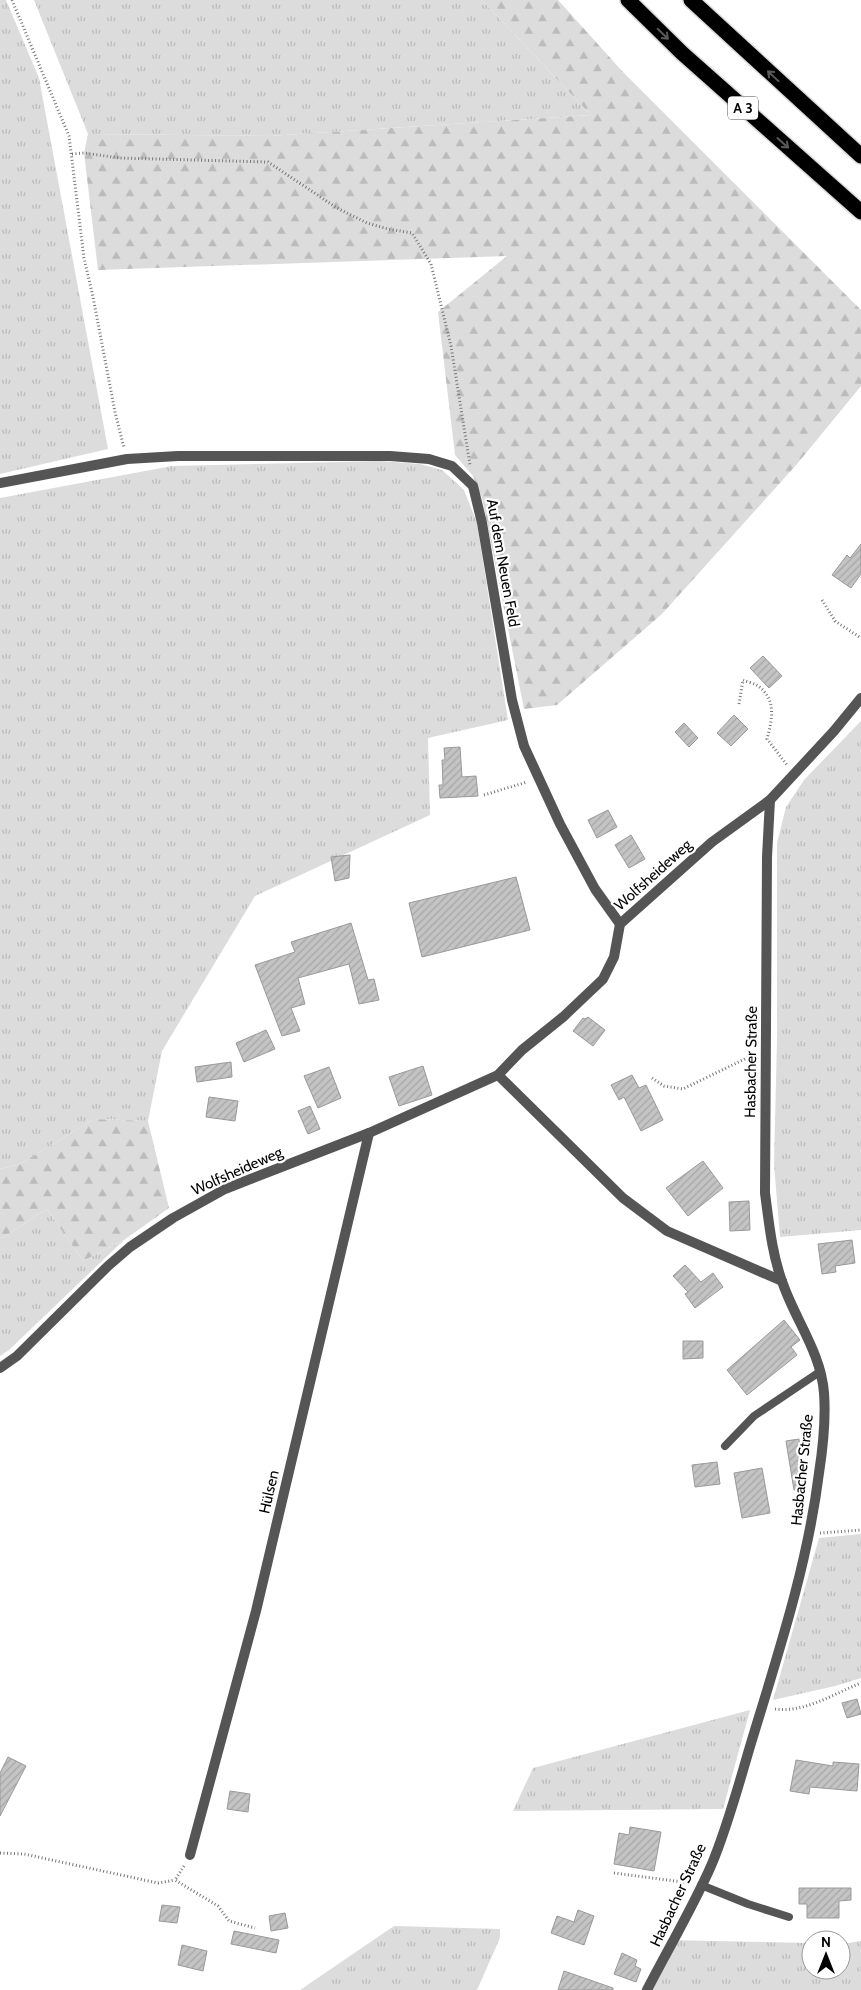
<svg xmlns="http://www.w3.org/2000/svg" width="861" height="1990" font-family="Cabin,sans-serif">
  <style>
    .grass { fill: url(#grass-tufts) }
    .forest { fill: url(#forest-firs) }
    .building { fill: url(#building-hatch); stroke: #999 }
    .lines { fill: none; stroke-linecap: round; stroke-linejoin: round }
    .motorway-casing { stroke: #dbdbdb; stroke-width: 18 }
    .path { stroke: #777; stroke-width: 3; stroke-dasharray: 1 2.5; stroke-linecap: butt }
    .service { stroke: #555; stroke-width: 8 }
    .minor { stroke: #555; stroke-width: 10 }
    .motorway { stroke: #000; stroke-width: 15 }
    .oneway { stroke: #595959 }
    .labels { text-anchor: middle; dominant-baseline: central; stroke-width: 4.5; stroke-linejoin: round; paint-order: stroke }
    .shield { fill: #fff; stroke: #4c4c4c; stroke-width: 1 }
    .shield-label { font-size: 14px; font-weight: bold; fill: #000 }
    .street-label { font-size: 15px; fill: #000; stroke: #fff }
  </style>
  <defs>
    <pattern id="grass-tufts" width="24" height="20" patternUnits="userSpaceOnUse" patternTransform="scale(1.25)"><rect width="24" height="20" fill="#dcdcdc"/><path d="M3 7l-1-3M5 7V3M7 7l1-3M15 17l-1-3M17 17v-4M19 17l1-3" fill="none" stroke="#bbb"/></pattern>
    <pattern id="forest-firs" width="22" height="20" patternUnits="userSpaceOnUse" patternTransform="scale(1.25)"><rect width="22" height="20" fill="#dcdcdc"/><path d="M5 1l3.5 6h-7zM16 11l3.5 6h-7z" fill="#bbb"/></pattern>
    <pattern id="building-hatch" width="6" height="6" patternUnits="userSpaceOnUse" patternTransform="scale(1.25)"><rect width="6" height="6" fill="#c4c4c4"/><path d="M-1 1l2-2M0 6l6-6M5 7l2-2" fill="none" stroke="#a7a7a7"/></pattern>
  </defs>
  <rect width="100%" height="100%" fill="#fff"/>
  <g class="grass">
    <path d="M0,0H6L39,78L108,449L0,474Z"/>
    <path d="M34,0H482L591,115L269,136L88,134Z"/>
    <path d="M380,461L420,464L442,470L464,490L477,523L508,720L428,738L430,815L255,896L162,1051L148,1121L94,1119L20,1164L0,1169V498L172,466Z"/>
    <path d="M861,721V1230L780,1237L774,1164L777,1039V843L786,807L804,780Z"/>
    <path d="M47,1209L83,1261L124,1240L9,1350L0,1356V1239Z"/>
    <path d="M861,1534V1678L835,1686L773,1700L819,1538Z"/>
    <path d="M750,1710L723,1809L513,1811L533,1768Z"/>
    <path d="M394,1926L500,1929V1938L477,1990H300Z"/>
    <path d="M668,1940L811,1943V1970H841V1944L861,1941V1990H641Z"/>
  </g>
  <g class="forest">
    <path d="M482,0H558L623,72L861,310V386L797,464L662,614L557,705L524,709L482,498L473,476L455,455L438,312L507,256L98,270L84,153L88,134L269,136L591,115Z"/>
    <path d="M94,1119L148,1121L169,1208L124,1240L83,1261L47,1209L0,1239V1169L20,1164Z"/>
  </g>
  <g class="building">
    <path d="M861,544V574L851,588L832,575L847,555L850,558Z"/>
    <path d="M763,656L782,676L769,688L750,668Z"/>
    <path d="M734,715L748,729L731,746L717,733Z"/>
    <path d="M684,723L698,738L689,747L675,732Z"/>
    <path d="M460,747L462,777L476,776L478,796L440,798L439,785H443L442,760H445L444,748Z"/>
    <path d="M608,810L617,827L597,838L588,820Z"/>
    <path d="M631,835L645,859L629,868L615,845Z"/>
    <path d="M350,855L349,878L335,881L331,857Z"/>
    <path d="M516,877L530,930L422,957L409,903Z"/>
    <path d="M351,923L368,980L374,979L379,1000L359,1004L349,964L298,978L305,1004L291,1008L300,1031L282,1036L255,965L295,952L291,942Z"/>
    <path d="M588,1017L605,1030L593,1046L573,1031L583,1018L585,1019Z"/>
    <path d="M266,1030L275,1049L244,1062L236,1043Z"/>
    <path d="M231,1062L232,1077L197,1082L195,1067Z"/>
    <path d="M423,1066L432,1095L399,1106L389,1077Z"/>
    <path d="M329,1067L341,1098L318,1108L304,1076Z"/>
    <path d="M632,1075L639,1088L646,1085L663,1120L641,1131L624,1097L619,1100L611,1085Z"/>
    <path d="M209,1097L238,1101L235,1121L206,1117Z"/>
    <path d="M310,1106L320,1129L308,1134L298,1111Z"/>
    <path d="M703,1161L723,1188L688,1216L666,1188Z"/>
    <path d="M749,1201L750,1230L730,1231L729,1202Z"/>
    <path d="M852,1240L855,1263L835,1266L836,1272L822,1274L818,1244Z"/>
    <path d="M685,1265L701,1282L713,1273L723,1287L695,1308L685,1294L688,1292L673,1276Z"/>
    <path d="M784,1320L800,1340L791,1347L797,1355L747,1395L727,1370Z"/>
    <path d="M683,1341H703V1358L683,1359Z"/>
    <path d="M799,1439L804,1489L794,1490L786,1441Z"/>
    <path d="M717,1462L720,1484L695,1487L692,1465Z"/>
    <path d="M762,1468L770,1513L742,1518L734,1473Z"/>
    <path d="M857,1699L861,1714L847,1718L842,1703Z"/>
    <path d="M8,1757L26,1766L0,1816V1773Z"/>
    <path d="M796,1760L833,1766V1762L859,1764L857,1791L810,1787L809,1794L790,1791Z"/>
    <path d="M230,1791L250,1794L248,1812L227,1809Z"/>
    <path d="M630,1827L661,1832L654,1871L614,1864L619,1833L629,1835Z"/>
    <path d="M799,1888H851V1900L839,1901V1918H807V1904H799Z"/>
    <path d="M162,1905L180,1907L177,1923L159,1921Z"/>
    <path d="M578,1910L594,1916L584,1945L551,1933L557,1916L574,1922Z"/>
    <path d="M285,1913L288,1928L271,1931L269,1916Z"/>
    <path d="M234,1931L279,1940L276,1953L231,1944Z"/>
    <path d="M182,1945L207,1951L203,1971L178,1965Z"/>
    <path d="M622,1953L637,1960L635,1966L641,1969L636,1982L614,1974Z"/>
    <path d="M564,1971L613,1988V1990H558Z"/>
  </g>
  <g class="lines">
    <defs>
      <g id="motorway">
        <path d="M628,0L682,53L861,212"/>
        <path d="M691,0L861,156"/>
      </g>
    </defs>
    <use href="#motorway" class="motorway-casing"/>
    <g class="path">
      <path d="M12,0L69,136L84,258L93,297L115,412L124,448"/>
      <path d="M72,154L84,153L120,158L268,162L337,208L367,223L388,229L412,233L431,264L451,346L470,465"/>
      <path d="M822,600L835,621L861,638"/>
      <path d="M739,704L743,680C747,682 754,683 758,686C777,699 772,721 767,739L787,765"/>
      <path d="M484,795L527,782"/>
      <path d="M652,1078L664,1086L683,1089L753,1055"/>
      <path d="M820,1533L861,1530"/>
      <path d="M775,1709C805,1713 833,1694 861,1683"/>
      <path d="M0,1853L24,1854L158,1883L175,1880"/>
      <path d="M184,1866L175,1880L218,1906L229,1921L255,1928"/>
      <path d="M614,1873L690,1883"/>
    </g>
    <g class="service">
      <path d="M725,1446L754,1416L821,1371"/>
      <path d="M701,1885L748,1904L789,1917"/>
    </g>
    <g class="minor">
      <path d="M0,483L127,459L178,456H390L429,459L452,466L473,486L482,523L512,700L524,746L560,824L595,889L620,924"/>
      <path d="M498,1075L623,1198L667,1231L782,1281"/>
      <path d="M0,1368L17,1356L108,1266L130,1247L173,1218L225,1189L369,1133L498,1075L522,1050L563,1017L603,979L614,957L620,924L712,842L770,800L834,731L861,698"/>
      <path d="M190,1855L256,1611L369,1133"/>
      <path d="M647,1990C668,1949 692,1909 711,1866C729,1824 741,1775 755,1730C781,1645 808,1561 819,1473C823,1447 826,1419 824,1393C821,1353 796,1321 783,1284C772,1255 769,1223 765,1193L767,857L770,800"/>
    </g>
    <use href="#motorway" class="motorway"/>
  </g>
  <defs><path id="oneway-shaft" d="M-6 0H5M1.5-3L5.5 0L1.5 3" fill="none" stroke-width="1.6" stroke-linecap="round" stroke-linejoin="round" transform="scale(1.25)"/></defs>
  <g class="oneway">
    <use href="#oneway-shaft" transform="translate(663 34) rotate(44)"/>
    <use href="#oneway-shaft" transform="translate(773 76) rotate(-137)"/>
    <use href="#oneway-shaft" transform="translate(783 143) rotate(42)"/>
  </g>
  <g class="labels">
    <rect class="shield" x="728" y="96.5" width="30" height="23" rx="4"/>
    <g class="shield-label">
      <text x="743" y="108">A 3</text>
    </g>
    <g class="street-label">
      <text transform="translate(503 563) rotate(80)">Auf dem Neuen Feld</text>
      <text transform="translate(653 875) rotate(-42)">Wolfsheideweg</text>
      <text transform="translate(751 1062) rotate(-89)">Hasbacher Straße</text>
      <text transform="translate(237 1171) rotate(-24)">Wolfsheideweg</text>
      <text transform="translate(802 1470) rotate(-84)">Hasbacher Straße</text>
      <text transform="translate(269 1492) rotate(-77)">Hülsen</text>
      <text transform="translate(678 1895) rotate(-65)">Hasbacher Straße</text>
    </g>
  </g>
  <g transform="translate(826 1955)"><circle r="24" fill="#ffffff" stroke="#999999"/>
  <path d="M0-4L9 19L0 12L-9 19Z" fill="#000000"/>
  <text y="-8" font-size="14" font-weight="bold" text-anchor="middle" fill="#000000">N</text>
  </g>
</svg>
